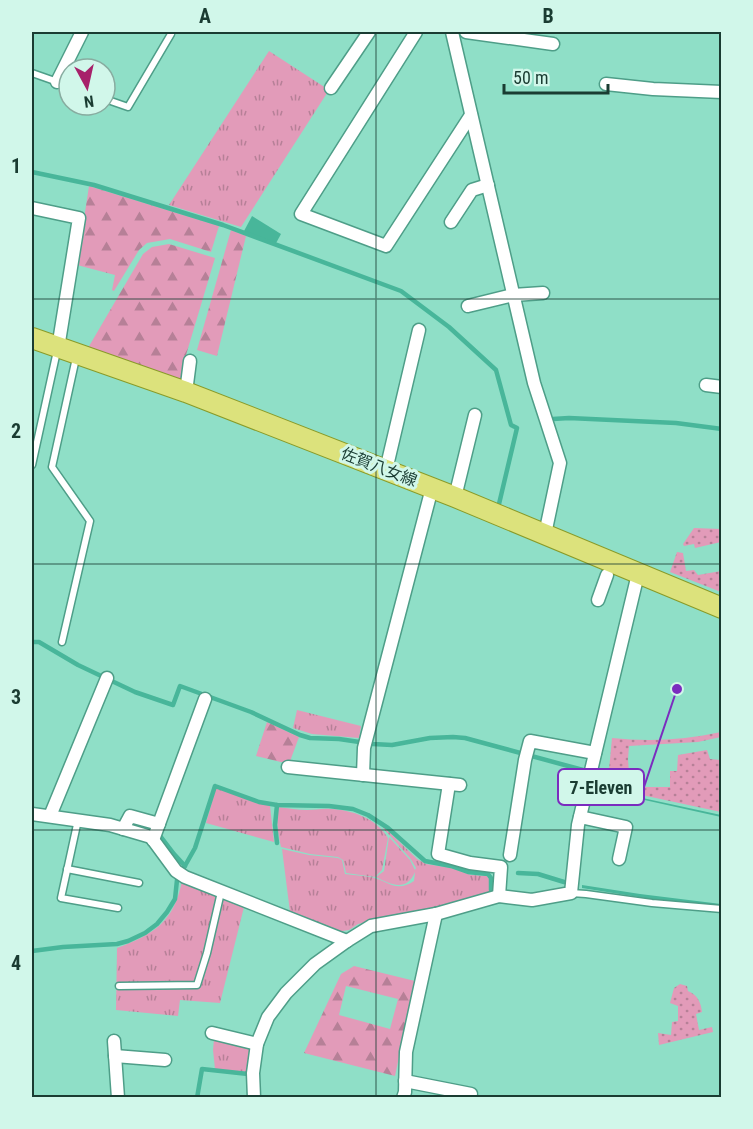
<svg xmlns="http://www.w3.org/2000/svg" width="753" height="1129" font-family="'Roboto Condensed','Noto Sans JP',sans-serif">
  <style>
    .grass { fill: url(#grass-tufts) }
    .forest { fill: url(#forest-firs); fill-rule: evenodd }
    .garden { fill: url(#garden-dots) }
    .water { fill: #48b69a }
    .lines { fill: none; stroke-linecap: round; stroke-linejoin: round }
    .stream { stroke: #48b69a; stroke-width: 4.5 }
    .lane-casing { stroke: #4e9e88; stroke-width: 9 }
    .street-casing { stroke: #4e9e88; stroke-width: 15 }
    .primary-casing { stroke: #899b29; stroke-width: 22 }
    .lane { stroke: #fff; stroke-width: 6 }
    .street { stroke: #fff; stroke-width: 12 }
    .primary { stroke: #dce27c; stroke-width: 20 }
    .grid { fill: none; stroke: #1a3c32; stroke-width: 1.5; stroke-opacity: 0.55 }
    .labels { text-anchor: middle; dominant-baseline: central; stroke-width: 6; stroke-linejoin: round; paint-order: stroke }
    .street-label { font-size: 16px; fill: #1a3c32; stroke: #d1f7ea }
    .leader { fill: none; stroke: #7b2cbf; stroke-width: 2 }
    .callout-dot { fill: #7b2cbf; stroke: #d1f7ea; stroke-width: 2 }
    .callout { fill: #d1f7ea; stroke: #7b2cbf; stroke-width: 2 }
    .callout-label { font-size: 18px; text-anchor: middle; font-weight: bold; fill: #1a3c32 }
    .neatline { fill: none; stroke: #1a3c32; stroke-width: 2 }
    .grid-label { font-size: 20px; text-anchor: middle; font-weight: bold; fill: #1a3c32 }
  </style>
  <defs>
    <pattern id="grass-tufts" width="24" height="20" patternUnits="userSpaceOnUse" patternTransform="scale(1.5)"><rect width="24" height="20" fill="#e29bb9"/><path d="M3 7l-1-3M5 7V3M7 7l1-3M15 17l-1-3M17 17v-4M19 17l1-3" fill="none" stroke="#b68097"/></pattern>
    <pattern id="forest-firs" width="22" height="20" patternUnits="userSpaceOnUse" patternTransform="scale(1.5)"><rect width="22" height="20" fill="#e29bb9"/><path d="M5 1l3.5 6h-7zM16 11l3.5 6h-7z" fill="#b68097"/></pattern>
    <pattern id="garden-dots" width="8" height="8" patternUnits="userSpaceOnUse" patternTransform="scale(1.5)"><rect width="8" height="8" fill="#e29bb9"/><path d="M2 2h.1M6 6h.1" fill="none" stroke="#b68097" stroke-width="1.8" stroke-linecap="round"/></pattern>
  </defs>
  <rect width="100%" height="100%" fill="#8fdfc7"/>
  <g class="grass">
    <path d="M269,51L329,90L241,227L169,205Z"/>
    <path d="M297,710L361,726L359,738L312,734L293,728Z"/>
    <path d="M216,788L270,806L274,842L206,823Z"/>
    <path d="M278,807C288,808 298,810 307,810C315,810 323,808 331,809C352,810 376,818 388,838L382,870L375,877L346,873L343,860L338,857L310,854L281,847C278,833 276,821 278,807Z"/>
    <path d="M384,827L417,859L426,864L451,868L471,875L487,876L489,879V892L444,907L388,917L358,924L349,930L336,932L290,912L282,849L309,855L338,858L342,860L345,874C354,875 363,876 371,877C388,881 396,893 414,881L415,872C407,892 391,885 376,877L384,871L389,837L410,860L415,870L416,868L410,858L383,828Z"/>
    <path d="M182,881L244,907L220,1003L180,1000L178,1016L116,1010L117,948C154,934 174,922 182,881Z"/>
    <path d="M214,1039L252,1045L247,1072L215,1069L213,1050Z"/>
  </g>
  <g class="forest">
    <path d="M89,186L219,226L211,252L170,239L147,243L139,250L114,291L112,290L115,275L77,265Z"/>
    <path d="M231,230L246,236L217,356L197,350Z"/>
    <path d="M169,244L215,258L186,355L182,382L88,348L143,254L152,247Z"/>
    <path d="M267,722L299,737L289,764L256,756Z"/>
    <path d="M354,966L415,981L395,1076L304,1053L341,974ZM346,986L398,999L390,1029L339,1015Z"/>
  </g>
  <g class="garden">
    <path d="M694,528L721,529V542L695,548L694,544L684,546L683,544Z"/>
    <path d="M677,552L683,553L686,571L694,570L698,575L721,571V592L670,572Z"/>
    <path d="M721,732V737L698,742L629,746L628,759L630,787H670V771H677L678,755L707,750L710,759L721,760V812L637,794L624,789L609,770L612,738C649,742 685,740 721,732Z"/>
    <path d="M680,984L687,986L688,991C698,995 701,1003 702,1012L696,1014L699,1030L712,1027L713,1032L659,1045L658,1033L671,1035L672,1022L678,1021V1006L670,1003L674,988Z"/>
  </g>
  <g class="water">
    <path d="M252,216L281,234L275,245L243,233Z"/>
    <path d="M597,774L606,775L610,778L624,794L721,815V817L622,795C612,789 611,776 597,776Z"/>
    <path d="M582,885L640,894L721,904V906L670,902L582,888Z"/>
  </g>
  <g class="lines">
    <g class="stream">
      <path d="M32,172L94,185L223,225L401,291L449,327L496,370L511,425L517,428L499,504"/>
      <path d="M553,419L569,418L676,423L722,429"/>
      <path d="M32,642H39L78,665L135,692L173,705L180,686L251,712L300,735L310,738L339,739L373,744L392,745L430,738L453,737L465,738L583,770"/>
      <path d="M277,805L275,825L277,843"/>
      <path d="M161,837L174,854L185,866"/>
      <path d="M518,873L538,874L564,882"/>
      <path d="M32,951L63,947L117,944L128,941L145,933L157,924L167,912L175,899L177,880L195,848L215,786L259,802L277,805L329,806L353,809L368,815L388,828L425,861L451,866L468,872L488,874L491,878V890"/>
      <path d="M197,1098L202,1069L248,1074"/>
    </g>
    <defs>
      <g id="lane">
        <path d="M32,73L69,86"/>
        <path d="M105,99L128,107L171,34"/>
        <path d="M32,465L57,351"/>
        <path d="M62,642L90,521L52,467L76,358"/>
        <path d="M78,820L61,898L118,908"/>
        <path d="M67,869L139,883"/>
        <path d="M571,893L586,894L652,903L722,909"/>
        <path d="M119,986L197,985L207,953L221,892"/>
      </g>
      <g id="street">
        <path d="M416,32L301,214L386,246L471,115"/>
        <path d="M452,32L534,383L560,463L545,534"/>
        <path d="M466,32L553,44"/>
        <path d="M57,82L82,32"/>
        <path d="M606,84L653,89L722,92"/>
        <path d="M331,88L369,32"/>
        <path d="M32,208L79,218L58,348"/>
        <path d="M451,222L472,190L488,185"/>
        <path d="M468,306L513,295L543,293"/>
        <path d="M706,385L722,387"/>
        <path d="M186,392L190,361"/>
        <path d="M386,470L419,330"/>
        <path d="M455,497L475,415"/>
        <path d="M598,600L607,575"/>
        <path d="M288,767L460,785"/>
        <path d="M363,775L364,748L432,488"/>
        <path d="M449,784L438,854L470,863L501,867L499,896"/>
        <path d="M32,814L110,825L151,837L176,871L185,877L347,941"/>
        <path d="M50,816L107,678"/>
        <path d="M580,817L626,827L619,859"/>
        <path d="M123,829L130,816L159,824"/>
        <path d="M153,840L205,699"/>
        <path d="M510,855L525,760L530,741L595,753"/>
        <path d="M212,1033L257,1044"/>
        <path d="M114,1041L118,1098"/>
        <path d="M115,1056L165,1060"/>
        <path d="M405,1081L471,1094"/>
        <path d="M254,1098L253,1073L257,1044L268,1017L286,993L315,964L347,941L371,926L436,914L499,896L532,900L571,893L578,825L638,574"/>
        <path d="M403,1098L405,1092L406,1052L436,914"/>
      </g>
      <path id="primary" d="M32,338L186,392L455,497L722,608"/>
    </defs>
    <use href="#lane" class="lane-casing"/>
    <use href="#street" class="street-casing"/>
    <use href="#primary" class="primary-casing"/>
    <use href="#lane" class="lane"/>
    <use href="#street" class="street"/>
    <use href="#primary" class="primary"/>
  </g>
  <path class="grid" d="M376,32V1098M32,299H722M32,564H722M32,830H722"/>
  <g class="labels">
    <g class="street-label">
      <text transform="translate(379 467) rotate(21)">佐賀八女線</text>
    </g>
  </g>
  <path class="leader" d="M677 689L644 787"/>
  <circle class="callout-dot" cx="677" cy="689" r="6"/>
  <rect class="callout" x="558" y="769" width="86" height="36" rx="6"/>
  <g class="callout-label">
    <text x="601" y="794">7-Eleven</text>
  </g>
  <rect width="753" height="1129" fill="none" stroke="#d1f7ea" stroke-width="66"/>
  <g transform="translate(87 87) rotate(172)"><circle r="28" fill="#d1f7ea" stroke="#88aca0" stroke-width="1.5"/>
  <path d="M0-4.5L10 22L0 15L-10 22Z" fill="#a7216a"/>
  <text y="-9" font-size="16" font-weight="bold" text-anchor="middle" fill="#1a3c32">N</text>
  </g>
  <path d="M504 84v9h104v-9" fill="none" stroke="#1a3c32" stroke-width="3"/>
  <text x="513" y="84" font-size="18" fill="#1a3c32" stroke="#d1f7ea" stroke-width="4.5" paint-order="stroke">50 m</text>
  <rect x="33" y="33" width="687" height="1063" class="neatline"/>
  <g class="grid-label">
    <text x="205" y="23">A</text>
    <text x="548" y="23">B</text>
    <text x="16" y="173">1</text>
    <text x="16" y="438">2</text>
    <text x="16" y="704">3</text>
    <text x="16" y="970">4</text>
  </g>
</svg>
